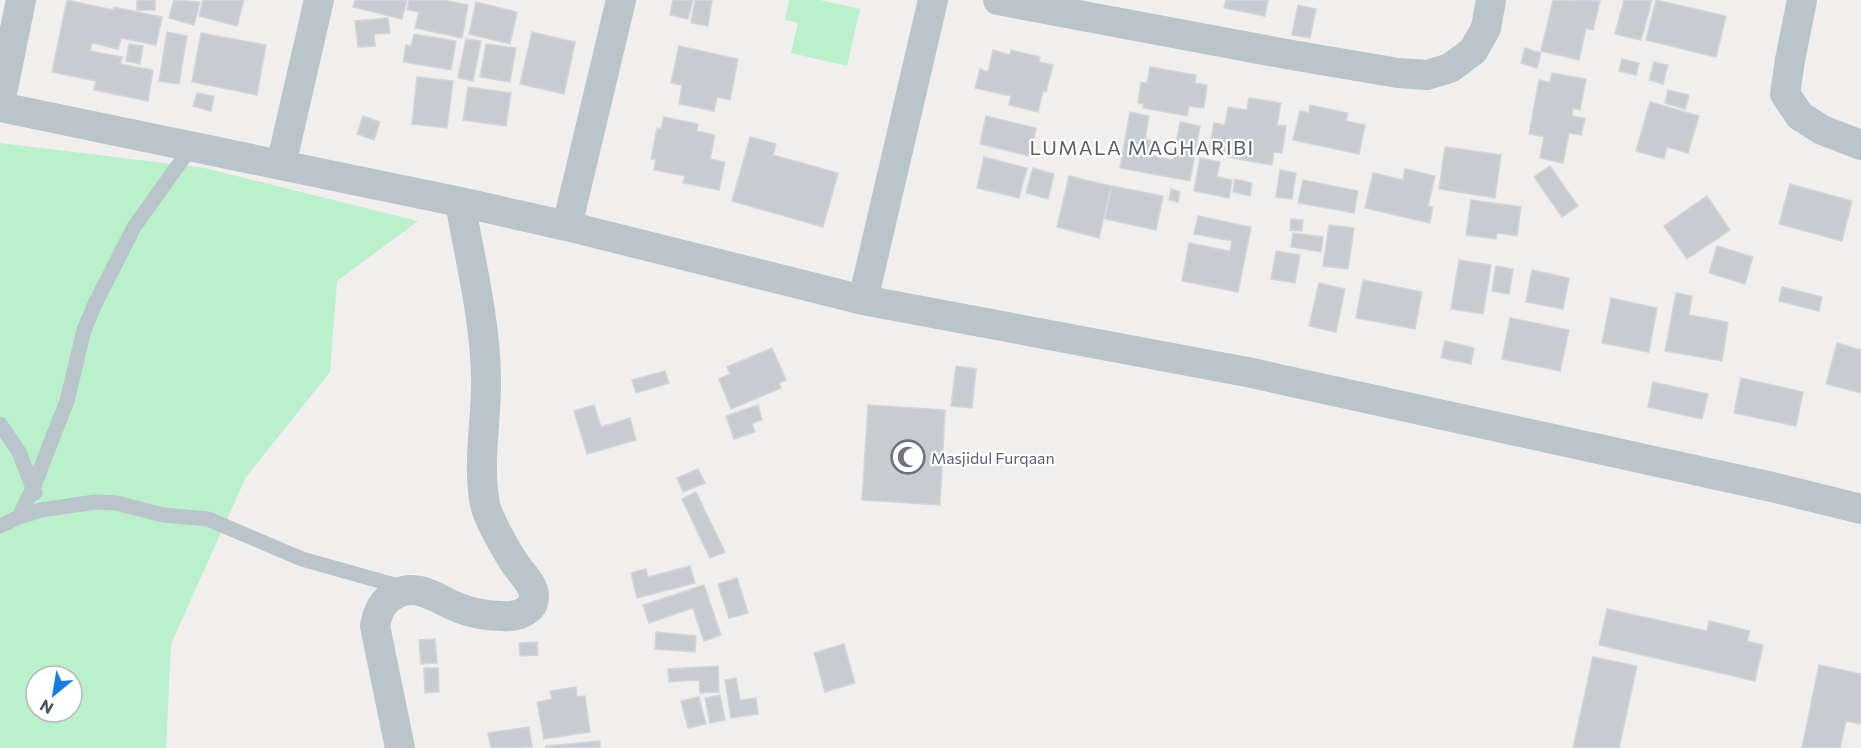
<svg xmlns="http://www.w3.org/2000/svg" width="1861" height="748" font-family="Commissioner,sans-serif">
  <style>
    .green { fill: #bbf0cc; fill-rule: evenodd }
    .building { fill: #c8ccd1; stroke: #d2d5da; stroke-width: 1.5 }
    .lines { fill: none; stroke-linecap: round; stroke-linejoin: round }
    .lane { stroke: #b9c4cb; stroke-width: 15 }
    .street { stroke: #b9c4cb; stroke-width: 30 }
    .labels { text-anchor: middle; dominant-baseline: central; stroke-width: 4.5; stroke-linejoin: round; paint-order: stroke }
    .worship-label { font-size: 16px; fill: #5b616d; stroke: #fff; text-anchor: start }
    .quarter-label { font-size: 20px; letter-spacing: 1.5px; fill: #5a5f63; stroke: #fff }
  </style>
  <rect width="100%" height="100%" fill="#f1eeee"/>
  <g class="green">
    <path d="M789,0H820L860,9L847,66L791,53L798,23L785,20Z"/>
    <path d="M0,143L205,168L418,221L337,281L330,372L246,477L171,644L166,748H0ZM36,676H72V712H36Z"/>
  </g>
  <g class="building">
    <path d="M67,0L113,10L114,7L162,17L156,45L121,38L118,49L92,43L90,51L122,57L120,64L153,70L148,101L94,90L96,81L52,72Z"/>
    <rect x="137" y="0" width="18" height="10"/>
    <path d="M174,0L200,2L194,25L169,18Z"/>
    <path d="M203,0H244L237,26L199,16Z"/>
    <path d="M355,0H407L402,19L353,7Z"/>
    <path d="M409,0H444L468,5L462,38L415,28L419,12L407,10Z"/>
    <path d="M673,0H693L688,19L670,15Z"/>
    <path d="M695,0H712L708,26L691,23Z"/>
    <path d="M1226,0H1268L1265,16L1224,8Z"/>
    <path d="M1553,0L1600,1L1593,30L1586,28L1579,60L1541,51Z"/>
    <path d="M1624,0H1652L1641,40L1615,34Z"/>
    <path d="M1656,0L1726,16L1716,57L1646,40Z"/>
    <path d="M476,2L517,12L510,44L469,34Z"/>
    <path d="M1298,5L1316,9L1310,38L1292,35Z"/>
    <path d="M388,18L390,33L374,34L375,46L358,47L355,21Z"/>
    <path d="M167,32L187,36L179,84L159,81Z"/>
    <path d="M532,32L575,42L564,94L520,84Z"/>
    <path d="M201,33L266,45L257,95L192,82Z"/>
    <path d="M414,34L456,41L451,70L403,62L406,45L411,46Z"/>
    <path d="M466,39L481,41L473,81L458,78Z"/>
    <path d="M129,44L143,46L140,64L126,61Z"/>
    <path d="M486,44L516,48L510,82L480,77Z"/>
    <path d="M679,46L738,59L730,100L717,97L714,111L679,104L682,85L671,83Z"/>
    <path d="M1525,48L1541,53L1537,68L1521,63Z"/>
    <path d="M993,50L1010,55L1011,50L1040,57L1039,62L1053,65L1046,92L1043,91L1038,112L1009,105L1011,96L975,88L980,69L988,72Z"/>
    <path d="M1622,59L1639,63L1636,75L1619,71Z"/>
    <path d="M1654,62L1668,65L1663,84L1649,80Z"/>
    <path d="M1150,67L1196,75L1195,83L1207,85L1204,108L1189,106L1187,116L1143,108L1144,104L1138,103L1141,82L1147,83Z"/>
    <path d="M1552,73L1586,79L1580,110L1573,108L1572,116L1585,118L1581,135L1569,133L1563,163L1540,158L1544,137L1529,134L1539,80L1550,82Z"/>
    <path d="M417,77L453,81L447,128L412,124Z"/>
    <path d="M468,87L511,93L506,126L463,120Z"/>
    <path d="M1668,90L1689,95L1685,109L1665,103Z"/>
    <path d="M197,93L214,96L211,111L193,106Z"/>
    <path d="M1249,98L1281,103L1277,125L1286,126L1282,153L1274,152L1272,165L1227,157L1228,154L1209,150L1214,123L1225,125L1228,107L1247,110Z"/>
    <path d="M1650,102L1699,116L1688,153L1667,147L1664,159L1636,151Z"/>
    <path d="M1310,105L1348,113L1346,121L1365,125L1359,154L1293,140L1300,111L1309,113Z"/>
    <path d="M1130,112L1149,116L1145,139L1154,141L1152,156L1173,160L1180,122L1200,126L1190,181L1120,168Z"/>
    <path d="M363,116L380,122L374,140L357,134Z"/>
    <path d="M986,116L1036,128L1030,156L980,144Z"/>
    <path d="M664,117L698,124L697,131L715,135L710,159L725,162L719,190L683,183L685,176L654,170L656,160L651,159L657,128L661,129Z"/>
    <path d="M750,137L776,144L773,155L838,173L823,227L732,201Z"/>
    <path d="M1445,147L1501,155L1495,198L1439,189Z"/>
    <path d="M984,157L1027,168L1019,198L977,188Z"/>
    <path d="M1200,158L1220,162L1217,177L1232,180L1229,198L1194,191Z"/>
    <path d="M1550,166L1578,206L1562,217L1534,177Z"/>
    <path d="M1033,168L1054,174L1048,199L1026,193Z"/>
    <path d="M1405,169L1435,176L1428,206L1433,207L1430,223L1365,208L1373,173L1403,180Z"/>
    <path d="M1280,170L1296,173L1292,199L1276,197Z"/>
    <path d="M1069,176L1111,186L1099,238L1057,227Z"/>
    <path d="M1235,179L1252,183L1250,196L1233,192Z"/>
    <path d="M1303,180L1358,191L1354,213L1298,203Z"/>
    <path d="M1790,184L1852,201L1842,241L1779,224Z"/>
    <path d="M1112,186L1163,196L1156,230L1105,219Z"/>
    <path d="M1171,189L1180,192L1178,202L1169,200Z"/>
    <path d="M1707,196L1730,230L1687,259L1664,226Z"/>
    <path d="M1471,200L1521,207L1517,236L1497,233L1496,239L1466,235Z"/>
    <path d="M1198,216L1251,227L1238,292L1182,281L1189,243L1230,251L1232,241L1194,234Z"/>
    <path d="M1291,219L1303,220L1302,231L1290,230Z"/>
    <path d="M1329,225L1354,228L1348,269L1323,266Z"/>
    <path d="M1293,233L1323,237L1321,252L1291,247Z"/>
    <path d="M1717,246L1753,257L1745,284L1709,273Z"/>
    <path d="M1276,251L1300,255L1295,283L1271,279Z"/>
    <path d="M1459,260L1491,265L1483,314L1451,309Z"/>
    <path d="M1496,266L1513,269L1509,294L1492,291Z"/>
    <path d="M1532,270L1569,278L1563,309L1526,302Z"/>
    <path d="M1363,280L1422,292L1415,329L1356,318Z"/>
    <path d="M1319,283L1345,289L1336,332L1309,326Z"/>
    <path d="M1782,287L1822,297L1819,311L1779,301Z"/>
    <path d="M1676,293L1692,296L1689,315L1728,322L1722,361L1665,351Z"/>
    <path d="M1611,298L1657,308L1649,352L1602,343Z"/>
    <path d="M1510,318L1569,330L1560,371L1502,359Z"/>
    <path d="M1445,341L1474,348L1471,364L1441,358Z"/>
    <path d="M1837,343L1861,350V393L1826,384Z"/>
    <path d="M772,348L786,380L779,383L781,388L731,409L719,379L730,374L727,367Z"/>
    <path d="M956,366L976,369L972,408L951,406Z"/>
    <path d="M665,371L669,383L636,393L632,380Z"/>
    <path d="M1741,378L1803,392L1796,426L1734,413Z"/>
    <path d="M1653,382L1708,394L1702,419L1648,407Z"/>
    <path d="M594,405L601,427L630,418L636,440L587,454L574,411Z"/>
    <path d="M758,405L762,420L752,423L755,432L734,439L726,416Z"/>
    <path d="M868,405L945,410L940,505L862,500Z"/>
    <path d="M698,469L705,483L683,492L677,478Z"/>
    <path d="M696,492L725,552L710,558L682,499Z"/>
    <path d="M690,566L695,583L637,598L631,573L646,569L648,577Z"/>
    <path d="M737,578L748,613L729,618L718,584Z"/>
    <path d="M704,585L721,635L704,641L693,608L649,623L643,605Z"/>
    <path d="M1607,609L1707,631L1709,621L1750,631L1747,641L1763,645L1755,681L1599,645Z"/>
    <path d="M656,632L696,636L695,652L655,649Z"/>
    <path d="M435,639L437,663L421,664L419,640Z"/>
    <path d="M537,642L538,655L520,656L519,643Z"/>
    <path d="M844,644L855,683L825,692L814,653Z"/>
    <path d="M1593,657L1637,666L1619,748H1573Z"/>
    <path d="M1819,665L1861,674V724L1846,721L1840,748H1802Z"/>
    <path d="M718,666L719,692L700,693L699,680L669,682L668,669Z"/>
    <path d="M424,668H438L439,692L425,693Z"/>
    <path d="M736,678L740,700L756,698L758,714L731,718L725,680Z"/>
    <path d="M576,687L577,697L585,696L590,732L544,739L537,702L552,699L550,691Z"/>
    <path d="M720,695L725,720L710,723L705,698Z"/>
    <path d="M699,697L706,724L688,728L681,701Z"/>
    <path d="M529,727L532,747L491,748L488,733Z"/>
    <path d="M600,741V748H546V746Z"/>
  </g>
  <g class="lines">
    <g class="lane">
      <path d="M0,424L19,452L35,493"/>
      <path d="M19,517L33,488L67,401L84,330L95,304L134,227L192,146"/>
      <path d="M0,526L19,517L41,510L95,502L116,503L163,515L208,519L302,559L405,588"/>
    </g>
    <g class="street">
      <path d="M998,0L1286,54L1398,73L1427,75L1450,68L1473,51L1486,28L1491,0"/>
      <path d="M1802,0L1790,60L1785,94L1800,116L1822,130L1861,145"/>
      <path d="M0,103L21,0"/>
      <path d="M0,107L460,202L567,226L863,300L1247,372L1772,487L1861,509"/>
      <path d="M281,165L319,0"/>
      <path d="M567,226L621,0"/>
      <path d="M863,300L933,0"/>
      <path d="M400,748L375,626C378,611 382,601 396,594C417,582 439,600 459,608C474,614 488,616 503,616C513,617 526,614 532,605C533,604 534,598 534,596C534,585 522,574 516,565C507,552 488,519 485,504C477,463 487,419 486,377C485,318 470,260 460,202"/>
    </g>
  </g>
  <defs>
    <symbol id="mosque-ring" viewBox="-11 -11 22 22"><circle r="9.5" fill="#fff" stroke="#6b7280" stroke-width="1.5"/><path d="M3.5-4.9A6 6 0 1 0 3.5 4.9A5 5 0 1 1 3.5-4.9Z" fill="#6b7280"/></symbol>
  </defs>
  <g fill-rule="evenodd">
    <use href="#mosque-ring" x="889" y="438" width="38" height="38"/>
  </g>
  <g class="labels">
    <g class="worship-label">
      <text x="931" y="457">Masjidul Furqaan</text>
    </g>
    <g class="quarter-label">
      <text x="1142" y="147">LUMALA MAGHARIBI</text>
    </g>
  </g>
  <g transform="translate(54 694) rotate(210)"><circle r="28" fill="#ffffff" stroke="#b5babe" stroke-width="1.5"/>
  <path d="M0-4.5L10 22L0 15L-10 22Z" fill="#157de3"/>
  <text y="-9" font-size="16" font-weight="bold" text-anchor="middle" fill="#46535c">N</text>
  </g>
</svg>
